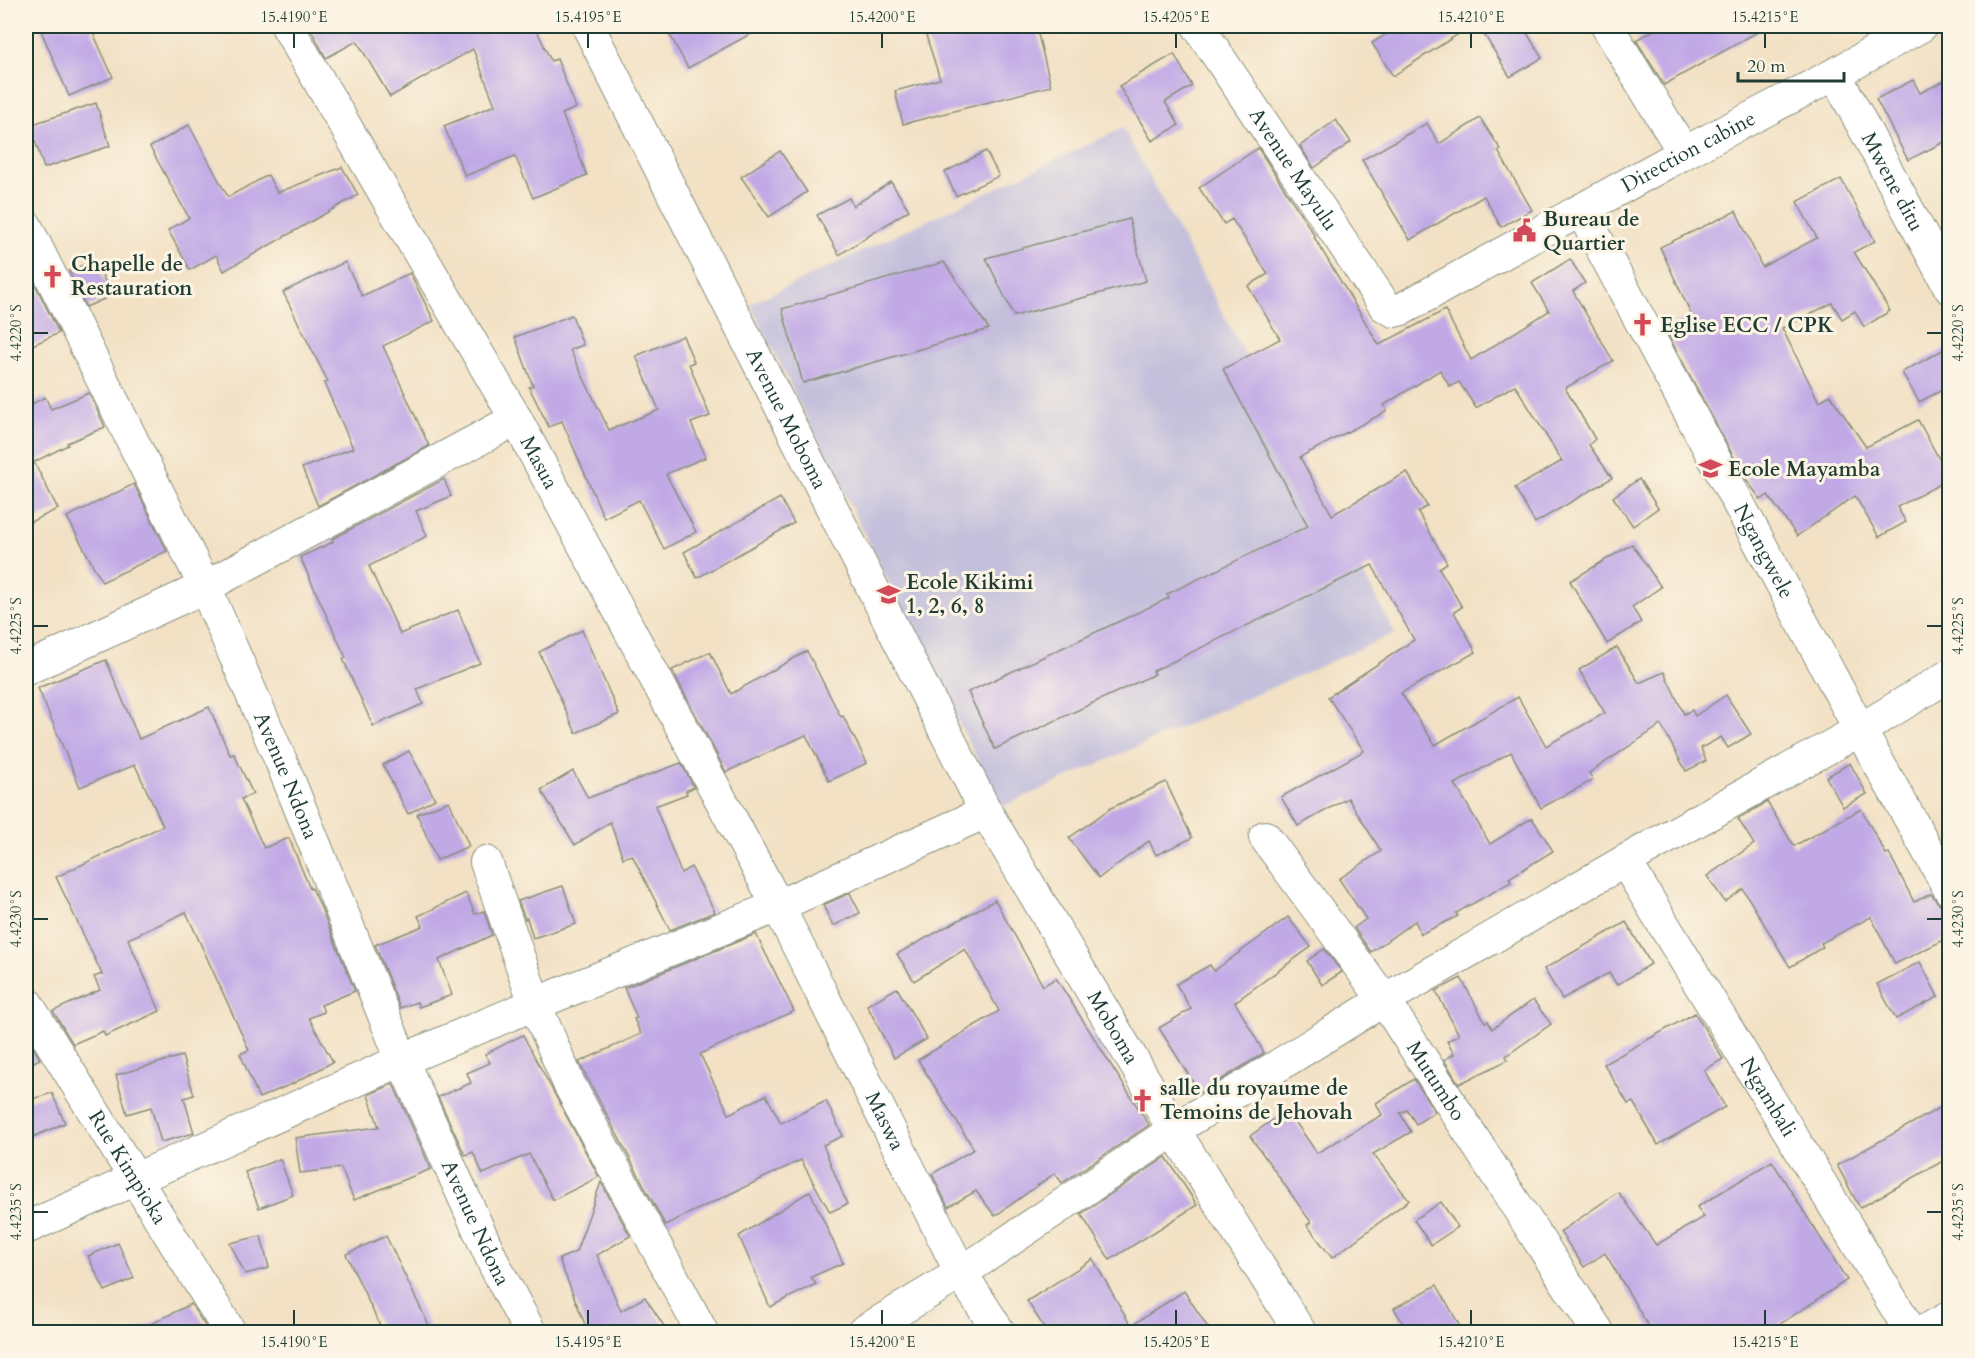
<svg xmlns="http://www.w3.org/2000/svg" width="1975" height="1358" font-family="Cardo,serif">
  <style>
    .industrial { fill: #c4c0db }
    .building { fill: #c1a9e6 }
    .lines { fill: none; stroke-linecap: round; stroke-linejoin: round }
    .minor-casing { stroke: #888f7c; stroke-width: 34 }
    .minor { stroke: #fff; stroke-width: 32 }
    .ticks { fill: none; stroke: #1f3d34; stroke-width: 2 }
    .labels { text-anchor: middle; dominant-baseline: central; stroke-width: 6; stroke-linejoin: round; paint-order: stroke }
    .street-label { font-size: 21px; fill: #1f3d34; stroke: #fcf5e5 }
    .poi-label { font-size: 21px; font-weight: bold; fill: #1f3d34; stroke: #fcf5e5; text-anchor: start }
    .neatline { fill: none; stroke: #1f3d34; stroke-width: 2 }
    .ticks-label { font-size: 15px; text-anchor: middle; fill: #1f3d34 }
  </style>
  <rect width="100%" height="100%" fill="#fcf5e5"/>
  <filter id="ink" filterUnits="userSpaceOnUse"><feTurbulence type="fractalNoise" baseFrequency=".0167" numOctaves="2"/><feDisplacementMap in="SourceGraphic" scale="12" xChannelSelector="R" yChannelSelector="G"/><feConvolveMatrix kernelMatrix="1 2 1 2 8 2 1 2 1" color-interpolation-filters="sRGB"/></filter>
  <filter id="wash" filterUnits="userSpaceOnUse"><feTurbulence type="fractalNoise" baseFrequency=".008" numOctaves="4" result="noise"/><feDisplacementMap in="SourceGraphic" scale="24" xChannelSelector="R" yChannelSelector="G"/><feGaussianBlur stdDeviation="1.35" result="paint"/><feColorMatrix in="noise" values="0 0 0 0 0 0 0 0 0 0 0 0 0 0 0 0 0 1.4 0 .05"/><feComposite in="paint" operator="in"/></filter>
  <g filter="url(#wash)">
    <rect width="100%" height="100%" fill="#f2e1c4"/>
    <path class="industrial" d="M1123,128L1395,633L1001,807L750,304Z"/>
    <g id="blocks">
      <g class="building">
        <path d="M39,26H90L113,77L69,96Z"/>
        <path d="M309,26H535L551,61L557,59L576,108L562,114L587,175L533,198L515,156L465,176L444,126L495,105L473,49L390,97L357,41L326,58Z"/>
        <path d="M665,26H765L688,68Z"/>
        <path d="M923,26H1036L1051,86L903,124L895,91L940,79Z"/>
        <path d="M1399,26H1471L1393,76L1372,43Z"/>
        <path d="M1479,26H1523L1542,58L1510,77Z"/>
        <path d="M1661,26H1768L1664,85L1636,40Z"/>
        <path d="M1174,54L1192,86L1165,102L1179,125L1152,141L1119,86Z"/>
        <path d="M1950,78V139L1908,160L1876,99L1913,80L1920,93Z"/>
        <path d="M96,103L110,146L44,168L30,125Z"/>
        <path d="M1480,118L1501,150L1498,151L1532,210L1501,227L1484,196L1410,240L1362,160L1427,123L1439,144Z"/>
        <path d="M1336,120L1351,142L1314,168L1300,146Z"/>
        <path d="M189,125L228,197L268,175L277,193L342,167L358,195L224,271L216,255L190,270L168,230L189,218L150,147Z"/>
        <path d="M1258,148L1315,236L1314,237L1379,345L1445,310L1471,360L1549,311L1532,283L1570,259L1585,283L1573,291L1613,361L1565,388L1595,439L1589,445L1612,478L1535,523L1515,488L1562,461L1515,385L1476,408L1459,382L1450,387L1440,370L1384,405L1387,411L1300,457L1332,515L1407,472L1427,506L1418,512L1447,563L1439,568L1462,607L1454,612L1476,652L1401,693L1435,745L1518,697L1546,746L1605,713L1579,670L1617,647L1639,683L1664,672L1684,714L1692,710L1695,716L1726,695L1751,734L1728,748L1721,737L1701,748L1706,761L1686,771L1661,725L1589,773L1593,780L1541,808L1511,752L1455,784L1490,844L1532,818L1553,851L1509,878L1511,882L1456,913L1458,916L1421,934L1415,921L1371,952L1354,928L1366,919L1339,879L1381,851L1348,798L1298,826L1281,797L1364,751L1328,697L1414,640L1372,565L1153,671L1155,674L995,749L968,692L1169,598L1167,594L1308,526L1223,369L1280,339L1248,286L1268,274L1232,219L1224,224L1199,188Z"/>
        <path d="M780,151L807,192L769,217L741,177Z"/>
        <path d="M986,151L999,176L956,196L945,172Z"/>
        <path d="M1841,179L1875,241L1854,252L1890,311L1864,327L1855,311L1842,319L1832,303L1782,328L1819,402L1830,395L1866,447L1918,420L1950,479L1897,507L1906,522L1879,537L1855,496L1797,536L1768,495L1761,500L1744,476L1665,329L1692,316L1660,247L1736,211L1762,267L1817,238L1797,202Z"/>
        <path d="M891,182L909,210L839,255L817,215L849,198L853,206Z"/>
        <path d="M1129,219L1146,281L1014,316L986,258Z"/>
        <path d="M96,260L111,296L86,307L69,271Z"/>
        <path d="M345,262L362,296L410,273L434,321L383,346L429,446L318,506L302,468L353,448L324,383L328,382L283,292Z"/>
        <path d="M944,262L989,329L803,383L782,309Z"/>
        <path d="M26,266L59,333L26,348Z"/>
        <path d="M572,315L583,345L570,350L609,430L659,410L636,356L683,336L694,362L689,364L710,416L691,423L706,457L666,474L696,532L664,549L639,500L604,518L562,421L549,427L529,387L533,386L515,337Z"/>
        <path d="M1950,346V386L1919,402L1902,372Z"/>
        <path d="M89,393L105,427L67,443L68,445L34,462L58,509L26,524V407L45,397L51,409Z"/>
        <path d="M444,479L451,496L416,511L427,536L369,566L400,634L458,610L480,663L417,689L423,704L373,726L343,659L346,658L300,557L333,542L332,539Z"/>
        <path d="M1639,479L1658,508L1633,526L1613,497Z"/>
        <path d="M134,484L167,551L102,582L67,517Z"/>
        <path d="M780,498L794,523L697,578L684,552Z"/>
        <path d="M1632,544L1661,587L1632,607L1641,622L1607,644L1570,581Z"/>
        <path d="M582,630L619,714L576,733L539,652Z"/>
        <path d="M807,651L841,717L843,716L867,763L829,781L806,735L726,772L672,670L710,652L731,694Z"/>
        <path d="M106,660L139,739L209,707L230,755L234,754L253,794L241,799L264,848L289,838L310,889L312,888L319,903L355,991L321,1005L324,1012L309,1018L333,1062L294,1083L259,1098L240,1054L249,1050L186,912L128,939L160,1011L105,1036L103,1031L73,1044L53,1011L100,990L94,977L102,974L56,877L163,826L135,765L80,787L38,688Z"/>
        <path d="M409,751L435,799L408,814L383,765Z"/>
        <path d="M681,763L694,787L686,791L687,794L655,806L681,873L691,867L715,912L670,930L632,855L623,858L610,822L575,845L541,790L573,771L588,798Z"/>
        <path d="M1850,763L1867,794L1843,807L1826,777Z"/>
        <path d="M1166,782L1192,838L1156,855L1149,841L1099,878L1069,838L1111,808Z"/>
        <path d="M449,801L469,846L437,860L417,814Z"/>
        <path d="M1767,802L1794,846L1861,809L1886,854L1889,853L1914,902L1931,894L1940,905L1949,908L1950,937L1895,964L1871,917L1821,943L1823,947L1790,967L1743,889L1725,902L1707,876L1754,844L1738,819Z"/>
        <path d="M563,886L576,924L533,938L527,918L525,919L518,901Z"/>
        <path d="M466,893L475,914L484,911L492,935L439,960L452,995L419,1007L417,1002L400,1008L375,945L423,926L418,916Z"/>
        <path d="M850,893L860,913L833,926L823,905Z"/>
        <path d="M995,900L1043,986L1056,978L1149,1125L1062,1183L1055,1173L995,1216L976,1191L948,1207L932,1174L974,1149L918,1060L999,1011L965,949L914,981L897,954Z"/>
        <path d="M1288,917L1311,947L1235,1002L1264,1053L1200,1093L1159,1028L1191,1009L1176,984L1210,965L1214,971Z"/>
        <path d="M1626,922L1651,964L1617,985L1609,973L1562,999L1544,969Z"/>
        <path d="M756,934L794,1011L700,1054L729,1114L766,1095L781,1123L826,1101L843,1136L823,1145L847,1204L830,1212L801,1160L665,1225L579,1062L641,1034L634,1019L637,1018L624,988Z"/>
        <path d="M1324,949L1342,972L1322,985L1307,961Z"/>
        <path d="M1920,962L1938,997L1896,1019L1877,984Z"/>
        <path d="M1461,978L1485,1022L1488,1021L1492,1029L1533,1000L1551,1024L1506,1056L1508,1060L1459,1084L1444,1060L1454,1054L1447,1041L1459,1035L1436,991Z"/>
        <path d="M897,988L927,1039L894,1058L867,1005Z"/>
        <path d="M1695,1013L1723,1059L1704,1070L1725,1107L1658,1145L1633,1102L1628,1104L1604,1064Z"/>
        <path d="M26,1035L40,1059L26,1066Z"/>
        <path d="M523,1035L599,1177L553,1200L529,1154L483,1174L473,1152L465,1155L438,1097L471,1083L467,1073L490,1063L485,1054Z"/>
        <path d="M182,1056L194,1095L184,1098L194,1133L161,1142L151,1107L127,1114L116,1075Z"/>
        <path d="M1414,1079L1435,1112L1416,1124L1407,1110L1400,1113L1411,1132L1373,1154L1409,1200L1332,1258L1307,1225L1311,1222L1250,1136L1287,1110L1317,1153L1382,1115L1376,1103Z"/>
        <path d="M393,1084L431,1169L354,1200L341,1168L300,1173L295,1138L379,1127L368,1095Z"/>
        <path d="M52,1093L65,1123L26,1140V1101Z"/>
        <path d="M1950,1102V1157L1860,1208L1837,1165Z"/>
        <path d="M1166,1157L1197,1205L1110,1260L1081,1214Z"/>
        <path d="M280,1159L293,1195L259,1208L245,1172Z"/>
        <path d="M1772,1161L1847,1280L1768,1332H1652L1605,1253L1584,1267L1560,1232L1618,1192L1656,1245L1704,1217L1697,1207Z"/>
        <path d="M601,1182L630,1236L597,1255L621,1311L645,1297L668,1332H588L559,1259L576,1252Z"/>
        <path d="M810,1191L843,1263L811,1277L816,1284L770,1307L739,1236Z"/>
        <path d="M1441,1202L1458,1227L1431,1245L1414,1220Z"/>
        <path d="M261,1236L269,1268L245,1274L230,1243Z"/>
        <path d="M386,1236L432,1332H383L346,1254Z"/>
        <path d="M118,1243L134,1278L105,1291L88,1256Z"/>
        <path d="M1093,1259L1131,1326L1184,1291L1211,1332H1047L1027,1301Z"/>
        <path d="M1437,1285L1463,1332H1408L1394,1308Z"/>
        <path d="M191,1304L209,1332H135Z"/>
      </g>
    </g>
  </g>
  <g filter="url(#ink)">
    <use href="#blocks" fill-opacity="0" stroke="#888f7c" stroke-width="1.5"/>
    <g class="lines">
      <defs>
        <g id="minor">
          <path id="s1" d="M287,26L516,419L778,906L961,1273L999,1332"/>
          <path id="s2" d="M588,26L986,812L1174,1130L1300,1332"/>
          <path id="s3" d="M1198,26L1385,306L1394,311L1402,309L1684,153L1835,74L1921,26"/>
          <path d="M1607,26L1684,153"/>
          <path id="s4" d="M1835,74L1950,288"/>
          <path id="s5" d="M1581,210L1860,730L1950,890"/>
          <path id="s6" d="M26,226L205,587L281,761L402,1060L495,1266L530,1332"/>
          <path d="M26,669L205,587L516,419"/>
          <path id="s7" d="M1265,837L1384,1000L1598,1332"/>
          <path id="s8" d="M1625,861L1911,1332"/>
          <path d="M486,862L535,1004L569,1084L702,1332"/>
          <path id="s9" d="M26,1002L230,1332"/>
          <path d="M26,1228L402,1060L535,1004L778,906L986,812"/>
          <path d="M863,1332L961,1273L1174,1130L1384,1000L1625,861L1860,730L1950,675"/>
          <path d="M1923,1332L1950,1317"/>
        </g>
      </defs>
      <use href="#minor" class="minor-casing"/>
      <use href="#minor" class="minor"/>
    </g>
  </g>
  <path class="ticks" d="M294,33V48M588,33V48M882,33V48M1176,33V48M1471,33V48M1765,33V48M33,333H48M1927,333H1942M33,626H48M1927,626H1942M33,919H48M1927,919H1942M33,1212H48M1927,1212H1942M294,1310V1325M588,1310V1325M882,1310V1325M1176,1310V1325M1471,1310V1325M1765,1310V1325"/>
  <defs>
    <symbol id="civic-bare" viewBox="-9 -9 18 18"><path d="M-.6-6.5H3V-4.5H.6V-3L4-1V1h2V6H-6V1h2V-1L-.6-3ZM-1.2 2.5V6h2.4V2.5Z" fill="#d1495b" stroke="#fcf5e5" stroke-width="2.5" paint-order="stroke"/></symbol>
    <symbol id="church-bare" viewBox="-9 -9 18 18"><path d="M-1.2-6h2.4v3.5h3.3v2.4h-3.3V6h-2.4V-.1h-3.3v-2.4h3.3Z" fill="#d1495b" stroke="#fcf5e5" stroke-width="2.5" paint-order="stroke"/></symbol>
    <symbol id="school-bare" viewBox="-9 -9 18 18"><path d="M0-5L7-2L0 1L-7-2ZM-4 1L0 2.5L4 1V4Q0 6-4 4Z" fill="#d1495b" stroke="#fcf5e5" stroke-width="2.5" paint-order="stroke"/></symbol>
  </defs>
  <g fill-rule="evenodd">
    <use href="#civic-bare" x="1508" y="214" width="33" height="33"/>
    <use href="#church-bare" x="36" y="260" width="33" height="33"/>
    <use href="#church-bare" x="1626" y="308" width="33" height="33"/>
    <use href="#school-bare" x="1694" y="452" width="33" height="33"/>
    <use href="#school-bare" x="872" y="578" width="33" height="33"/>
    <use href="#church-bare" x="1126" y="1084" width="33" height="33"/>
  </g>
  <g class="labels">
    <g class="street-label">
      <text stroke="none"><textPath href="#s3" startOffset="682">Direction cabine</textPath></text>
      <text stroke="none"><textPath href="#s3" startOffset="172">Avenue Mayulu</textPath></text>
      <text stroke="none"><textPath href="#s4" startOffset="122">Mwene ditu</textPath></text>
      <text stroke="none"><textPath href="#s2" startOffset="440">Avenue Moboma</textPath></text>
      <text stroke="none"><textPath href="#s1" startOffset="504">Masua</textPath></text>
      <text stroke="none"><textPath href="#s5" startOffset="387">Ngangwele</textPath></text>
      <text stroke="none"><textPath href="#s6" startOffset="608">Avenue Ndona</textPath></text>
      <text stroke="none"><textPath href="#s2" startOffset="1131">Moboma</textPath></text>
      <text stroke="none"><textPath href="#s7" startOffset="298">Mutumbo</textPath></text>
      <text stroke="none"><textPath href="#s8" startOffset="276">Ngambali</textPath></text>
      <text stroke="none"><textPath href="#s1" startOffset="1248">Maswa</textPath></text>
      <text stroke="none"><textPath href="#s9" startOffset="194">Rue Kimpioka</textPath></text>
      <text stroke="none"><textPath href="#s6" startOffset="1094">Avenue Ndona</textPath></text>
    </g>
    <g class="poi-label">
      <text x="1543" y="219">Bureau de<tspan x="1543" dy="24">Quartier</tspan></text>
      <text x="71" y="264">Chapelle de<tspan x="71" dy="24">Restauration</tspan></text>
      <text x="1660" y="325">Eglise ECC / CPK</text>
      <text x="1728" y="469">Ecole Mayamba</text>
      <text x="906" y="582">Ecole Kikimi<tspan x="906" dy="24">1, 2, 6, 8</tspan></text>
      <text x="1160" y="1088">salle du royaume de<tspan x="1160" dy="24">Temoins de Jehovah</tspan></text>
    </g>
  </g>
  <rect width="1975" height="1358" fill="none" stroke="#fcf5e5" stroke-width="66"/>
  <path d="M1738 72v9h106v-9" fill="none" stroke="#1f3d34" stroke-width="3"/>
  <text x="1747" y="72" font-size="18" fill="#1f3d34" stroke="#fcf5e5" stroke-width="4.5" paint-order="stroke">20 m</text>
  <rect x="33" y="33" width="1909" height="1292" class="neatline"/>
  <g class="ticks-label">
    <text x="294" y="22">15.4190°E</text>
    <text x="588" y="22">15.4195°E</text>
    <text x="882" y="22">15.4200°E</text>
    <text x="1176" y="22">15.4205°E</text>
    <text x="1471" y="22">15.4210°E</text>
    <text x="1765" y="22">15.4215°E</text>
    <text transform="translate(16 333) rotate(-90)" y="5">4.4220°S</text>
    <text transform="translate(1958 333) rotate(-90)" y="5">4.4220°S</text>
    <text transform="translate(16 626) rotate(-90)" y="5">4.4225°S</text>
    <text transform="translate(1958 626) rotate(-90)" y="5">4.4225°S</text>
    <text transform="translate(16 919) rotate(-90)" y="5">4.4230°S</text>
    <text transform="translate(1958 919) rotate(-90)" y="5">4.4230°S</text>
    <text transform="translate(16 1212) rotate(-90)" y="5">4.4235°S</text>
    <text transform="translate(1958 1212) rotate(-90)" y="5">4.4235°S</text>
    <text x="294" y="1347">15.4190°E</text>
    <text x="588" y="1347">15.4195°E</text>
    <text x="882" y="1347">15.4200°E</text>
    <text x="1176" y="1347">15.4205°E</text>
    <text x="1471" y="1347">15.4210°E</text>
    <text x="1765" y="1347">15.4215°E</text>
  </g>
</svg>
